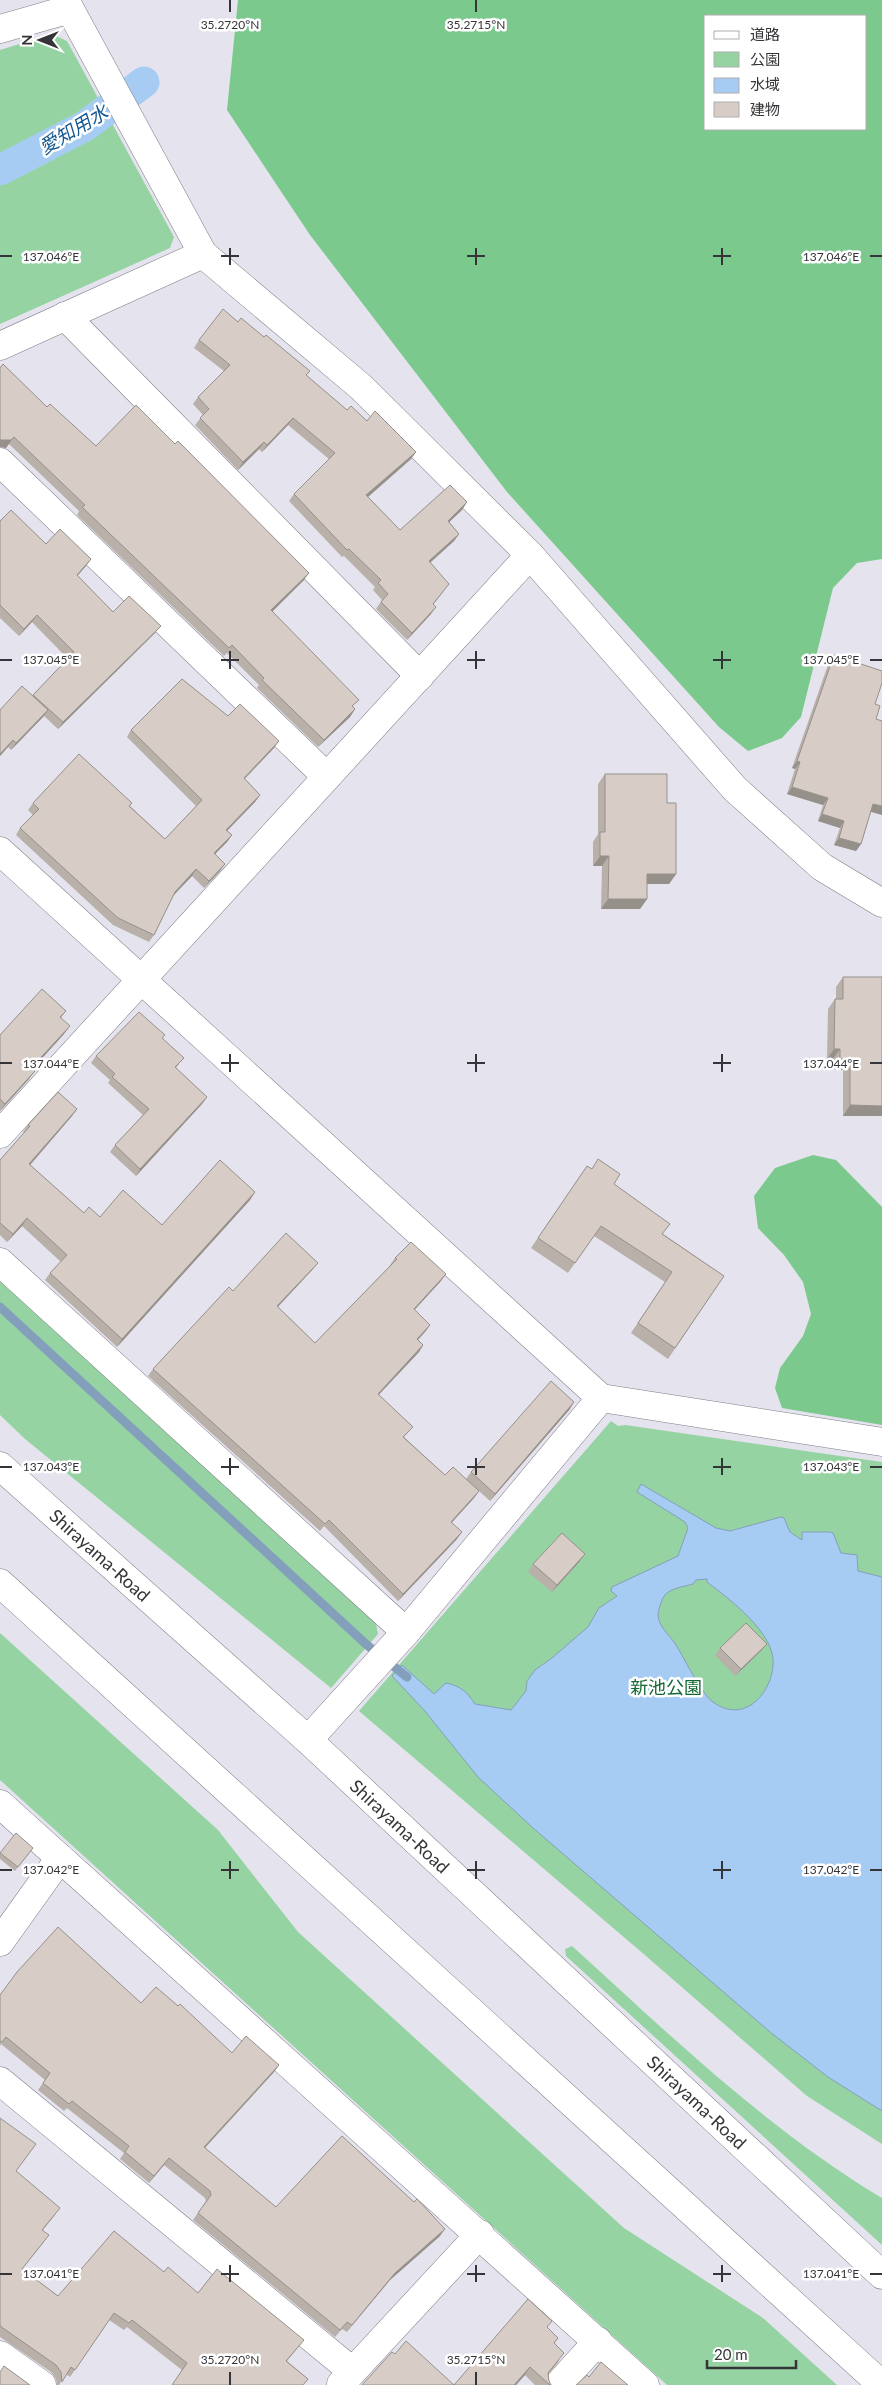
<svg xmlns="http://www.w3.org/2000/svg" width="882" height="2385" font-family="Lato,'Noto Sans JP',sans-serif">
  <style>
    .green { fill: #95d4a2 }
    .forest { fill: #7cc98e; fill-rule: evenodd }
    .water { fill: #a6ccf3; stroke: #849fbb; fill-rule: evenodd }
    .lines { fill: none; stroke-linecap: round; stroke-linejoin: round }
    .stream { stroke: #849fbb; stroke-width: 9 }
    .canal { stroke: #a6ccf3; stroke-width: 31 }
    .minor-casing { stroke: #7f7e88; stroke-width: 29 }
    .minor { stroke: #fff; stroke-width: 28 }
    .wall { fill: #b9b0aa }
    .shaded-wall { fill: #96908b }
    .building { fill: #d7cdc6; stroke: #96908b }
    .ticks { fill: none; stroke: #353539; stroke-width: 2 }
    .labels { text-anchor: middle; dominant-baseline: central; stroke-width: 5; stroke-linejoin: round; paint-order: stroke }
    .street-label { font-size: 18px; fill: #353539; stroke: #fff }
    .park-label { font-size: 18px; fill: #136832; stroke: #fff }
    .water-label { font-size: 19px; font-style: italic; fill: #145892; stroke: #fff }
    .ticks-label { font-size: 12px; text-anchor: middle; fill: #353539; stroke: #fff; stroke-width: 5; stroke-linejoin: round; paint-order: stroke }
  </style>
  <rect width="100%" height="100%" fill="#e4e3ee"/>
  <g class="green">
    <path d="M52,34L67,41L174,237L170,248L0,324V50Z"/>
    <path d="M0,1280L375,1619L378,1634L331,1688L25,1439L0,1415Z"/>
    <path d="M611,1421L618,1426L625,1425L882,1462V2144L807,2096L646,1956L359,1711Z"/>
    <path d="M0,1633L218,1830L298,1932L624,2228L763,2318L837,2385H667L0,1780Z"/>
    <path d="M572,1946C671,2036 767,2129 882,2198V2245L566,1956L565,1949Z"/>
  </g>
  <g class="forest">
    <path d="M238,0H882V559L857,563L833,588L801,717L782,738L748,751L719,727L507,492L310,235L227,110ZM866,16V129H706V16Z"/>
    <path d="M813,1155L836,1160L882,1207V1425L782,1408L775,1388L780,1368L803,1336L811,1314L803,1282L784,1255L758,1228L754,1196L775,1168Z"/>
  </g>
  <path class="water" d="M641,1484L716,1528L730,1531L781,1517L784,1518L790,1532L802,1540V1532H830L833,1533L841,1553L857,1555L858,1571L882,1577V2111L828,2077L770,2032L533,1828L478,1777L424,1710L392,1676L402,1665L434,1694L446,1683C461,1686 467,1692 475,1704L511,1710L526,1691L527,1681L535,1670L552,1658L588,1627L599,1608L617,1596L611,1591L612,1587L678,1556L688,1528L685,1522L637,1492ZM707,1579V1582C729,1599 777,1634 773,1666C770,1696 743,1724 713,1702C701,1694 683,1655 674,1642C668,1634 659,1626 658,1616C658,1611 661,1602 663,1598C668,1588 683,1587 693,1584L696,1580Z"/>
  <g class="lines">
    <path class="stream" d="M0,1307L367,1645L407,1677"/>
    <path class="canal" d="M0,170L85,126L144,82"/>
    <defs>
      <g id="minor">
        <path d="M65,0L203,254L361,387L530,555L735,789L822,867L882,903"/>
        <path d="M0,29L70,9"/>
        <path d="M65,316L420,676"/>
        <path d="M0,346L203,254"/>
        <path d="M0,462L327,777"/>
        <path d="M0,851L601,1398L882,1442"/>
        <path d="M0,1134L530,555"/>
        <path d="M0,1262L406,1632"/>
        <path d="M0,1466L308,1740L882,2275"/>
        <path d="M0,1583L882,2385"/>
        <path d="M308,1740L406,1632L601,1398"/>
        <path d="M0,1804L645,2385"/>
        <path d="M0,1942L60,1858"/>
        <path d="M0,2081L352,2371"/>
        <path d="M0,2355L42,2385"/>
        <path d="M341,2384L480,2234"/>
        <path d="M558,2385L598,2341"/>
      </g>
    </defs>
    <use href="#minor" class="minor-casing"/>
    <use href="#minor" class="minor"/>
  </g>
  <g class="wall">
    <path d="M238,322L264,337L310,371L306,376L347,410L367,421L416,452L411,459L368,497L400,530L467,502L462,510L449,522L459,534L454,541L430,563L444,591L433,605L431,614L407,640L376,609L382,600L373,590L375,587L344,556L342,557L289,501L294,494L329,459L288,425L262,452L259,449L238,470L195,425L203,415L193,404L198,397L224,371L194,348L199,340Z"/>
    <path d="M47,407L96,446L304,580L272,611L355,709L350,717L318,747L257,688L259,685L227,653L224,656L77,515L79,511L9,444L6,448L0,447Z"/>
    <path d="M0,521L46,544L91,559L86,566L77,576L113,612L155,633L58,729L44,716L11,750L8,747L0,756V710L32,696L68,659L32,622L19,636L0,618Z"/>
    <path d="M834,655L875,704L876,719L871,811L861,844L856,851L834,845L840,828L818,821L823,805L787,794L795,769L792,768L829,662Z"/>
    <path d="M228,716L274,748L245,779L260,795L255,802L227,831L232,835L227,842L215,854L220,871L204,888L192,876L173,896L154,935L149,942L113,925L16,835L20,828L33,815L28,810L33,803H132L130,806L165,839L196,806L127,737L131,730Z"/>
    <path d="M605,774L667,803L676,874L669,884H647V899L640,909H601L602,866H593V842L598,834V784Z"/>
    <path d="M843,977L882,1116H843V1070L833,1069V1059H827L828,1009L835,999H836V987Z"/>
    <path d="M66,1011L61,1018L64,1034L32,1069L29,1079L0,1111V1035Z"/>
    <path d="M163,1038L179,1064L176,1068L207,1097L202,1104L136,1176L110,1152L115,1145L143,1115L108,1083L110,1080L91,1063L96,1056Z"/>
    <path d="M77,1109L72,1116L30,1165L84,1213L100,1217L162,1225L255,1192L250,1200L117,1347L45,1280L50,1273L61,1262L22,1226L7,1242L0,1235V1160L24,1133L23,1132L28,1125Z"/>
    <path d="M587,1166L614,1184L663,1234L724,1276L668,1359L631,1333L665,1282L594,1236L568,1273L531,1248Z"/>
    <path d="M395,1258L441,1281L414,1310L430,1325L425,1332L418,1340L423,1345L419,1352L378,1395L413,1427L404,1437L445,1475L466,1479L471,1472L570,1409L490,1501L479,1491L474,1498L452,1522L457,1539L398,1601L324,1526L320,1531L148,1376L153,1369L233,1291L313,1269L278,1307L315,1343L391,1265H390Z"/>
    <path d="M580,1561L552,1592L528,1572L533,1564Z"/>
    <path d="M720,1648L761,1651L735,1676L715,1655Z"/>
    <path d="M0,1852H30L15,1871L0,1859Z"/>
    <path d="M0,1995L141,2003L178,2006L232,2053L279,2065L274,2072L205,2148L276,2207L440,2236L390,2280L347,2332L342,2329L335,2337L193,2220L206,2201L205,2198L164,2165L149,2183L120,2159L124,2153L67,2108L64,2111L38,2090L45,2080L1,2044L0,2046Z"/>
    <path d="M0,2118L16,2171L55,2215L43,2230L44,2242L22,2269L58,2296L164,2272L198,2293L304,2340L287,2361L308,2379L303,2385H172L182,2370L127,2327L124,2330L109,2320L70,2377L66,2374L59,2385H57L56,2379L51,2372L0,2337Z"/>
    <path d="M547,2327L558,2338L554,2344L559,2361L549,2374V2381L551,2385H535L525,2375L516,2385H362L395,2354L454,2385Z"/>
  </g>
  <g class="shaded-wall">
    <path d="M293,418L288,425L262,452L267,445Z"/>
    <path d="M14,437L6,448L0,447V440Z"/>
    <path d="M264,442L259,449L238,470L243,462Z"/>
    <path d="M416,452L411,459L361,503L366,495Z"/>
    <path d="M467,502L462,510L443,528L448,521Z"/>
    <path d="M459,534L454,541L424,568L429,561Z"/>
    <path d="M91,559L86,566L72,582L77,575Z"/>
    <path d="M309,573L304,580L266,618L271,610Z"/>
    <path d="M436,607L431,614L407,640L412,633Z"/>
    <path d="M37,615L32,622L19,636L24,629Z"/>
    <path d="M161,626L155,633L58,729L63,722Z"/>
    <path d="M355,709L350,717L318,747L324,740Z"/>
    <path d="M48,710L43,717L11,750L16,743Z"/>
    <path d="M13,740L8,747L0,756V754Z"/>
    <path d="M279,741L274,748L239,784L244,778Z"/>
    <path d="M797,761L800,762L795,769L792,768Z"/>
    <path d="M792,787L828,798L823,805L787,794Z"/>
    <path d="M260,795L255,802L221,837L226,830Z"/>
    <path d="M873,804L882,806V815L868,811Z"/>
    <path d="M822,814L844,821L840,828L818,821Z"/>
    <path d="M232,835L227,842L209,860L214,853Z"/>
    <path d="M839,838L861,844L856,851L834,845Z"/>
    <path d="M600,856H609L602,866H593Z"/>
    <path d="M225,864L220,871L204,888L209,881Z"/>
    <path d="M196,869L192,876L170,899L175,892Z"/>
    <path d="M647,874H676L669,884H640Z"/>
    <path d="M608,899H647L640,909H601Z"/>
    <path d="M70,1026L64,1034L26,1076L31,1068Z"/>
    <path d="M834,1049H840L833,1059H827Z"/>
    <path d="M840,1059H850L843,1070L833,1069Z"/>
    <path d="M35,1071L29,1079L0,1111L5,1104Z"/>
    <path d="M207,1097L202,1104L136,1176L140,1169Z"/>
    <path d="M850,1105L882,1106V1116H843Z"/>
    <path d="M77,1109L72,1116L24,1172L29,1164Z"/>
    <path d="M255,1192L250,1200L117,1347L122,1339Z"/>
    <path d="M27,1218L22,1226L7,1242L13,1234Z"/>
    <path d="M318,1263L313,1269L272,1313L277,1306Z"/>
    <path d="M446,1274L441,1281L409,1316L414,1309Z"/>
    <path d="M430,1325L425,1332L412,1346L417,1339Z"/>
    <path d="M423,1345L419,1352L373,1401L378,1394Z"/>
    <path d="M574,1402L570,1409L490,1501L495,1494Z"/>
    <path d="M479,1491L474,1498L446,1529L451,1522Z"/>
    <path d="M462,1532L457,1539L398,1601L403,1594Z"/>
    <path d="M585,1554L580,1561L552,1592L557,1585Z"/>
    <path d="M767,1644L761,1651L735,1676L741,1669Z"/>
    <path d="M279,2065L274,2072L199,2154L204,2147Z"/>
    <path d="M169,2158L164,2165L149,2183L154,2176Z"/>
    <path d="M445,2229L440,2236L390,2280L347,2332L395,2273Z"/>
    <path d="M530,2367L525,2375L516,2385H514Z"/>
  </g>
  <g class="building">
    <path d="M223,309L238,322L241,318L264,337L266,335L310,371L306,375L347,410L351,406L367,421L375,411L416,452L366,495L400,530L450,485L467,502L448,521L459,534L429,561L449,584L433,604L436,607L412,633L381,602L388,594L378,583L381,580L349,549L347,550L294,494L335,453L293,418L267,445L264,442L243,462L200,418L209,409L198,397L230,365L199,340Z"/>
    <path d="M3,364L47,407L50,404L96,446L136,405L175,444L178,441L309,573L271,610L359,700L352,706L355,709L324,740L262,680L264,678L232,645L229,648L82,507L85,505L14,437L11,440H0V368Z"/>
    <path d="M11,510L46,544L60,529L91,559L77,575L113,612L129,596L161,626L63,722L33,695L74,652L37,615L24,629L0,605V521Z"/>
    <path d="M834,655L882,671V683L875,704L880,706L876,719L882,721V806L873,804L861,844L839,838L844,821L822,814L828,798L792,787L800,762L797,761Z"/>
    <path d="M182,679L228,716L240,704L279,741L244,778L260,795L226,830L232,835L214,853L225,864L209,881L196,869L175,892L154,935L118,918L20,828L39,809L33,803L79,754L132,803L129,806L165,839L202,800L131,730Z"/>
    <path d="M22,686L48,710L16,743L13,740L0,754V710Z"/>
    <path d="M605,774H667V803H676V874H647V899H608L609,856H600V832H605Z"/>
    <path d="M843,977H882V1106L850,1105V1059H840V1049H834L835,999H843Z"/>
    <path d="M42,989L66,1011L60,1017L70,1026L31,1068L35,1071L5,1104L0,1099V1035Z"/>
    <path d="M139,1012L165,1035L162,1038L184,1058L175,1067L207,1097L140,1169L115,1145L149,1109L112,1077L115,1074L96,1056Z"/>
    <path d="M58,1092L77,1109L29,1164L84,1213L89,1207L100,1217L123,1190L162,1225L220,1160L255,1192L122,1339L50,1273L67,1255L27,1218L13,1234L0,1223V1160L30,1126L28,1125Z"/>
    <path d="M598,1159L620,1174L614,1184L670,1224L662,1234L724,1276L675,1348L638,1323L672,1272L601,1226L575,1263L538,1238L587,1166L592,1169Z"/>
    <path d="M286,1233L318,1263L277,1306L315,1343L397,1259L395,1258L411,1242L446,1274L414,1309L430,1325L417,1339L423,1345L378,1394L413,1427L403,1437L445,1475L453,1467L479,1491L451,1522L462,1532L403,1594L329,1520L325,1524L153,1369L229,1287L233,1291Z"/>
    <path d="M551,1381L574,1402L495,1494L471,1472Z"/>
    <path d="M562,1533L585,1554L557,1585L533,1564Z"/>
    <path d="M746,1623L767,1644L741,1669L720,1648Z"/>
    <path d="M16,1833L33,1848L18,1867L0,1853Z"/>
    <path d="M58,1927L141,2003L156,1987L178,2006L180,2004L232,2053L246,2036L279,2065L204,2147L276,2207L342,2136L414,2202L417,2199L445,2229L395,2273L352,2325L347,2322L340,2330L198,2213L211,2195L210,2191L169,2158L154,2176L125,2152L129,2146L72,2101L69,2104L43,2083L50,2073L6,2037L2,2042L0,2041V1995L17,1972Z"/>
    <path d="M0,2118L36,2144L16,2171L60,2208L42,2230L49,2235L22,2269L58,2296L114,2231L164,2272L168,2267L198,2293L217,2269L304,2340L286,2361L308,2379L303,2385H172L187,2363L132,2320L129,2323L114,2313L75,2370L71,2367L62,2382L61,2372L56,2365L0,2326Z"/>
    <path d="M528,2299L552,2321L547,2327L558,2338L554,2343L564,2353L548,2373L549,2381L551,2385H550L530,2367L514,2385H362L392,2352L395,2354L406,2341L454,2385Z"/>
    <path d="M601,2362L628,2385H576L587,2375L589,2377Z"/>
    <path d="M4,2366L30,2385H0V2372Z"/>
  </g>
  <path class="ticks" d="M230,0V12M476,0V12M230,248V265M476,248V265M722,248V265M0,256H12M221,256H239M467,256H485M713,256H731M870,256H882M230,651V669M476,651V669M722,651V669M0,660H12M221,660H239M467,660H485M713,660H731M870,660H882M230,1054V1072M476,1054V1072M722,1054V1072M0,1063H12M221,1063H239M467,1063H485M713,1063H731M870,1063H882M230,1458V1475M476,1458V1475M722,1458V1475M0,1467H12M221,1467H239M467,1467H485M713,1467H731M870,1467H882M230,1861V1879M476,1861V1879M722,1861V1879M0,1870H12M221,1870H239M467,1870H485M713,1870H731M870,1870H882M230,2265V2282M476,2265V2282M722,2265V2282M0,2274H12M221,2274H239M467,2274H485M713,2274H731M870,2274H882M230,2372V2385M476,2372V2385"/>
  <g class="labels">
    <g class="street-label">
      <text transform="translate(100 1555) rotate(42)">Shirayama-Road</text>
      <text transform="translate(400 1826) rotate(43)">Shirayama-Road</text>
      <text transform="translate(697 2102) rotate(43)">Shirayama-Road</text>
    </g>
    <g class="park-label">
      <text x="666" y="1687">新池公園</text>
    </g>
    <g class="water-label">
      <text transform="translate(73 129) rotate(-31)">愛知用水</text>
    </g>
  </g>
  <g class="ticks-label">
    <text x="230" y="29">35.2720°N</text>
    <text x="476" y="29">35.2715°N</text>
    <text x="831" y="261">137.046°E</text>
    <text x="51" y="261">137.046°E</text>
    <text x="831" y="664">137.045°E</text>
    <text x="51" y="664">137.045°E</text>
    <text x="831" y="1068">137.044°E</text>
    <text x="51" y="1068">137.044°E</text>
    <text x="831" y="1471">137.043°E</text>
    <text x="51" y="1471">137.043°E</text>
    <text x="51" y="1874">137.042°E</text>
    <text x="831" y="1874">137.042°E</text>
    <text x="831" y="2278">137.041°E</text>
    <text x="51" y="2278">137.041°E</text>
    <text x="230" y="2364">35.2720°N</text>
    <text x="476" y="2364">35.2715°N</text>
  </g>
  <rect x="704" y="15" width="162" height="115" fill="#ffffff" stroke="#aeaeb0"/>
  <rect x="714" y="31" width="25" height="8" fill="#ffffff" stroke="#aeaeb0"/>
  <text x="750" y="40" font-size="15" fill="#353539">道路</text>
  <rect x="714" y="52" width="25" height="15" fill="#95d4a2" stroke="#aeaeb0"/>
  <text x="750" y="65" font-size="15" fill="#353539">公園</text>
  <rect x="714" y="78" width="25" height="15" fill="#a6ccf3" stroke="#aeaeb0"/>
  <text x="750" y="90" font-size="15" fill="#353539">水域</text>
  <rect x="714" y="102" width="25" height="15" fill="#d7cdc6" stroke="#aeaeb0"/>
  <text x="750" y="115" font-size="15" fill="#353539">建物</text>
  <g transform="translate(40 40) rotate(270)" stroke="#ffffff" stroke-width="4" paint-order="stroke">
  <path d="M0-4L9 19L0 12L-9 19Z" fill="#353539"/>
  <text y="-8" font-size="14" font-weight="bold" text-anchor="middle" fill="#353539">N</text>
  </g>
  <path d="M707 2360v8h89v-8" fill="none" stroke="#353539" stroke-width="2.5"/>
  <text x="714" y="2360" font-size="15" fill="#353539" stroke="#ffffff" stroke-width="4" paint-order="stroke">20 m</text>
</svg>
